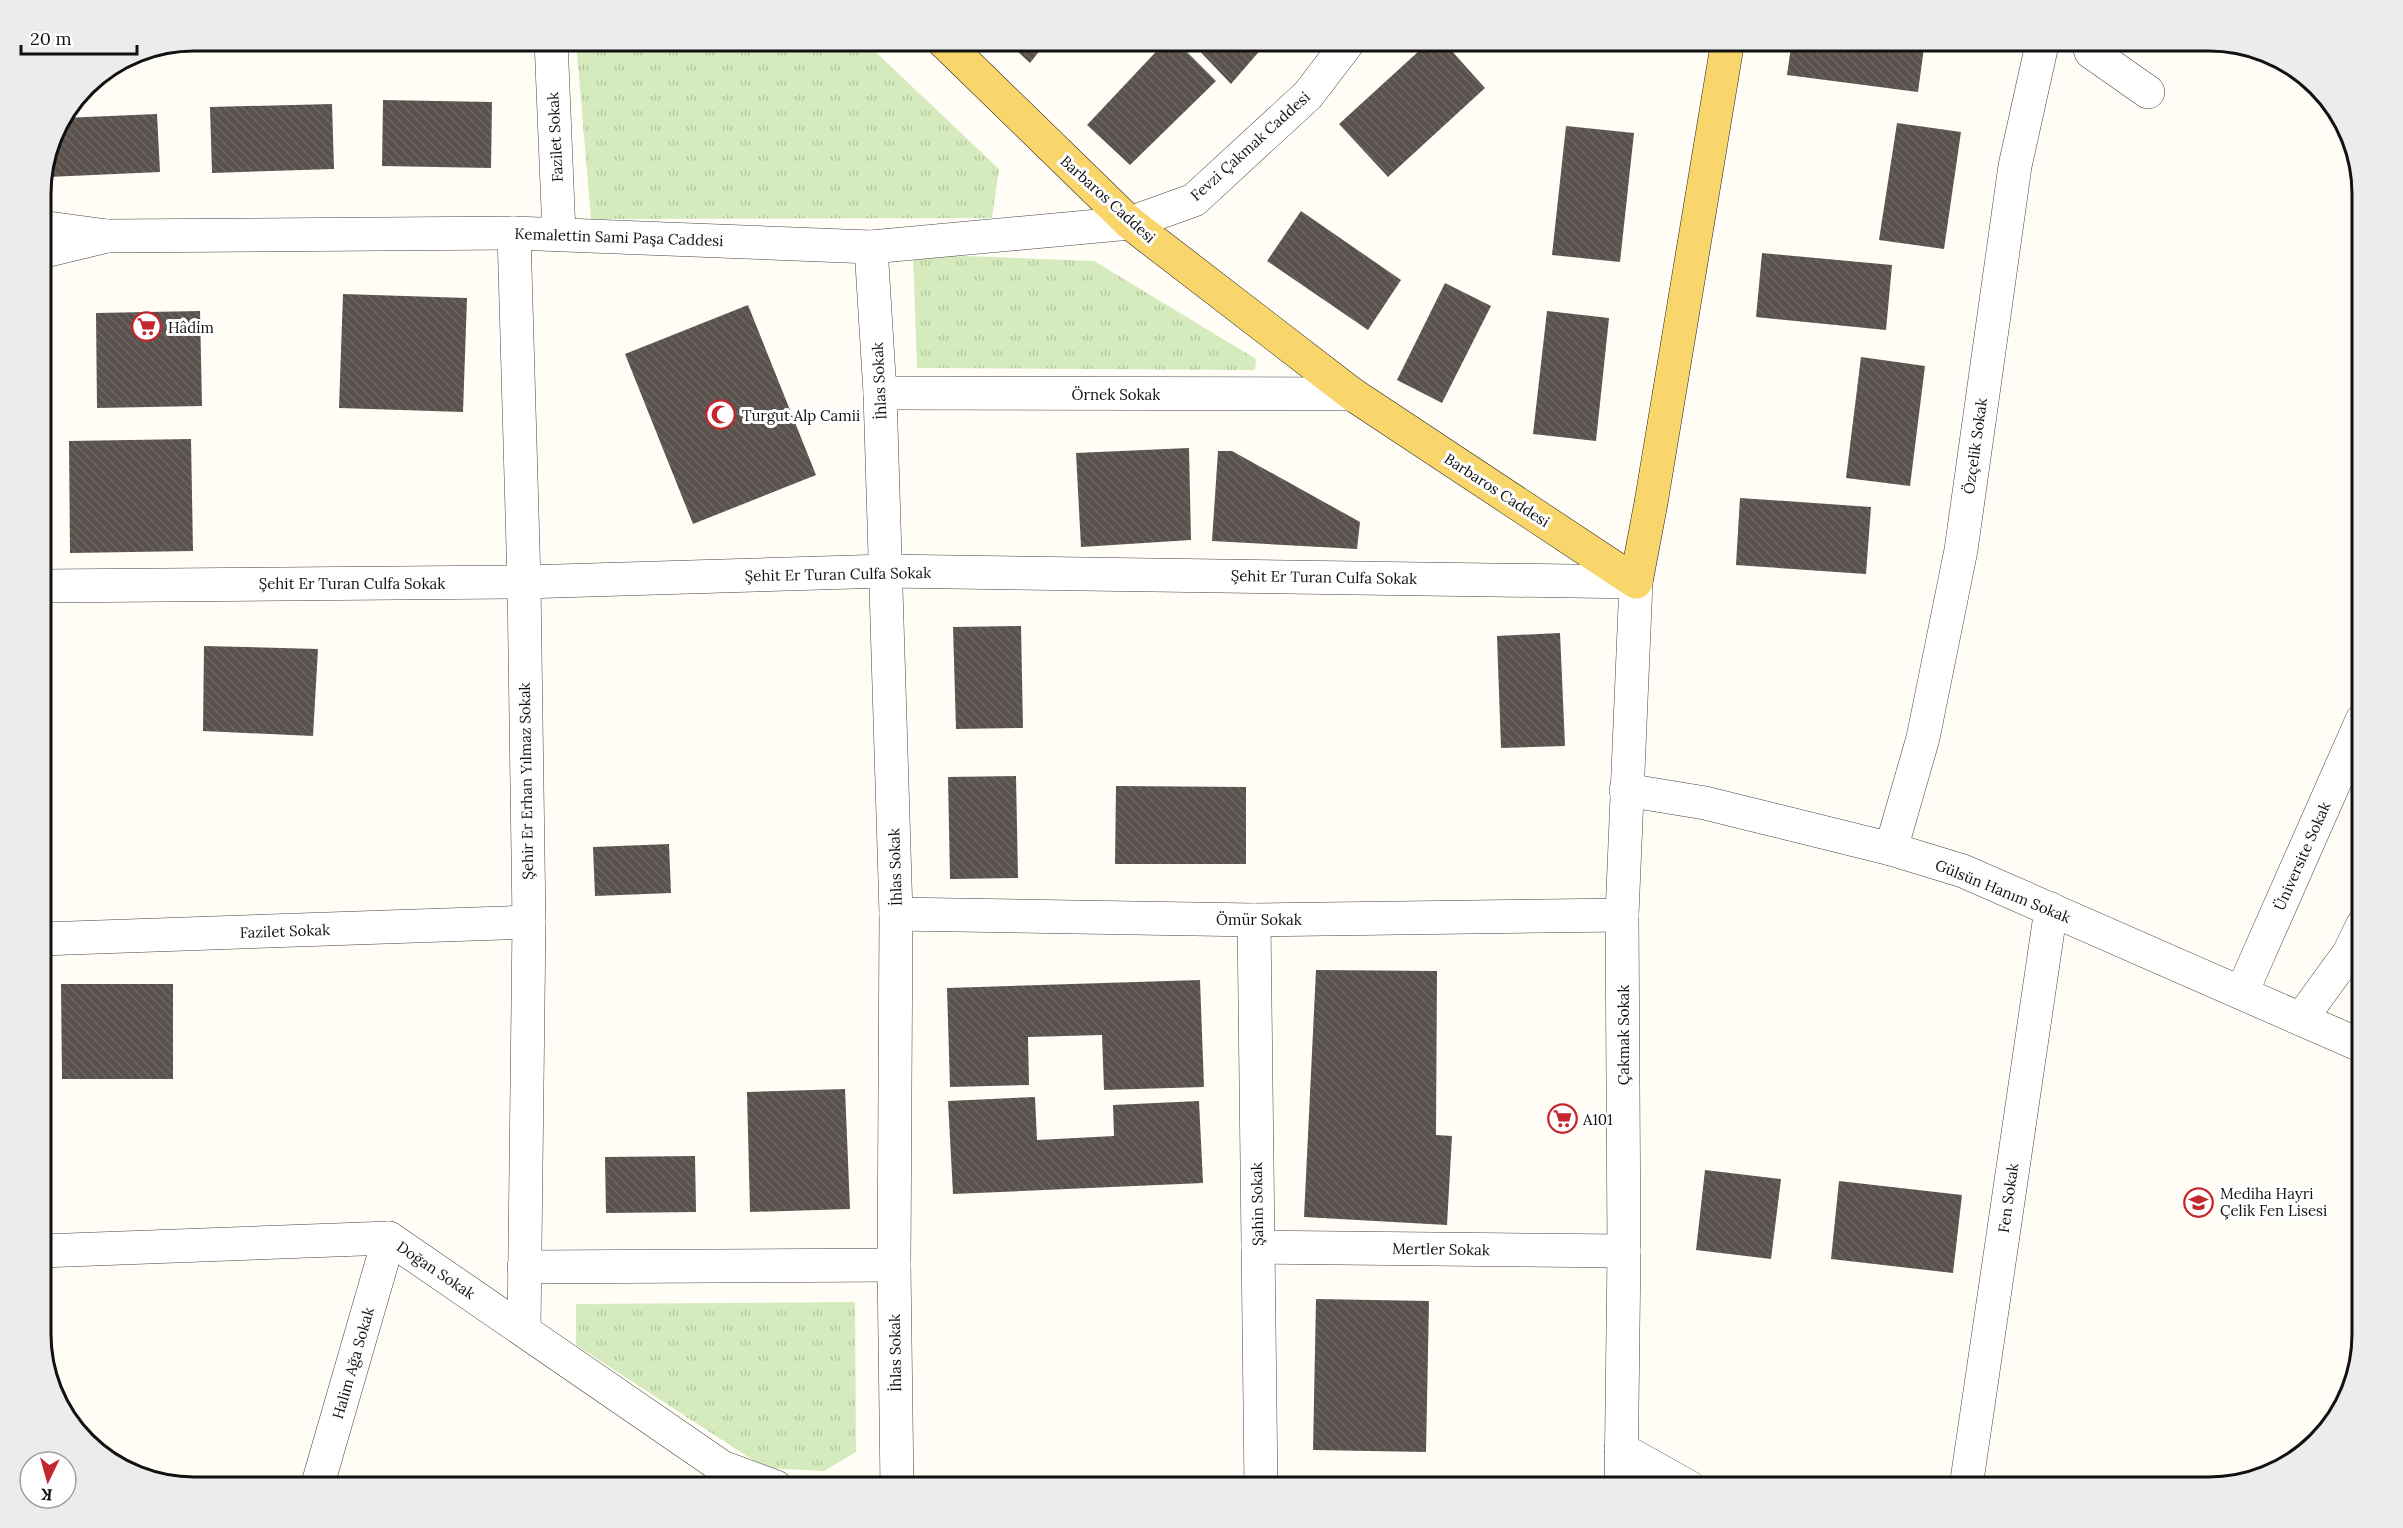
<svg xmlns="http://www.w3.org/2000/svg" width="2403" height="1528" font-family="Lora,serif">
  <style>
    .park { fill: url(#park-tufts) }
    .building { fill: url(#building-back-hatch) }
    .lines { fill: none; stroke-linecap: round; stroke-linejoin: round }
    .minor-casing { stroke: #444; stroke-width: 34 }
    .major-casing { stroke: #222; stroke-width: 34 }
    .minor { stroke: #fff; stroke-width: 33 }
    .major { stroke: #f9d66b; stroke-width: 33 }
    .labels { text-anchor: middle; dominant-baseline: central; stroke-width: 6; stroke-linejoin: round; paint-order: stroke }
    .street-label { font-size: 15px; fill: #111; stroke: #fff }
    .poi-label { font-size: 15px; fill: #111; stroke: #fff; text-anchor: start }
    .rim { fill: none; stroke: #111; stroke-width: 3 }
  </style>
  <defs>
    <pattern id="park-tufts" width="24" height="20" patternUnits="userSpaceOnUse" patternTransform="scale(1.5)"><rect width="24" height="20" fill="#d5ebbd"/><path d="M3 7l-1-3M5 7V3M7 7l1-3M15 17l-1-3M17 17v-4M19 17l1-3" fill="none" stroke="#b6c8a1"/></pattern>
    <pattern id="building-back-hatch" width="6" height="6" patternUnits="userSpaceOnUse" patternTransform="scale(1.5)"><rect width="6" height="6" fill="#5a524d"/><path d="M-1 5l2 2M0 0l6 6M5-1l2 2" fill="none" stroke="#6d6662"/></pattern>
  </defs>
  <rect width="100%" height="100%" fill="#fffdf5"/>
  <g class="park">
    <path d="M576,41H864L999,169L992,218L591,219Z"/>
    <path d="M913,254L1094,261L1256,359L1255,370L917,368Z"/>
    <path d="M855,1302L856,1452L824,1471L765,1468L576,1345V1304Z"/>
  </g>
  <g class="building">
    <path d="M1005,40H1048L1030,63Z"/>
    <path d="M1167,40H1175L1216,81L1130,165L1087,125Z"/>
    <path d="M1189,40H1269L1231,84Z"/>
    <path d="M1431,40H1442L1485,88L1388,177L1339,124Z"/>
    <path d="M1792,40H1925L1918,92L1787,75Z"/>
    <path d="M383,100L492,102L491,168L382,166Z"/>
    <path d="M332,104L334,169L212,173L210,107Z"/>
    <path d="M157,114L160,172L48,177V155L52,135L63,118Z"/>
    <path d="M1897,123L1961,132L1944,249L1879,240Z"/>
    <path d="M1566,126L1634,133L1620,262L1552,255Z"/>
    <path d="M1301,211L1401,280L1368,330L1267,261Z"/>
    <path d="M1762,253L1892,265L1886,330L1756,317Z"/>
    <path d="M1445,283L1491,306L1442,403L1397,380Z"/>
    <path d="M343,294L467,298L463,412L339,408Z"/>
    <path d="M748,305L816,475L693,524L625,354Z"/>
    <path d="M200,311L202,406L97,408L96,313Z"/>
    <path d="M1547,311L1609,318L1596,441L1533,434Z"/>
    <path d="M1861,357L1925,366L1910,486L1846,478Z"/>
    <path d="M191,439L193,551L70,553L69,441Z"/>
    <path d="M1189,448L1191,540L1081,547L1076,453Z"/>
    <path d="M1218,451H1232L1360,522L1357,549L1212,541Z"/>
    <path d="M1740,498L1871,507L1866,574L1736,565Z"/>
    <path d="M1021,626L1023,728L956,729L953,627Z"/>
    <path d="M1560,633L1565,746L1501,748L1497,636Z"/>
    <path d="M204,646L318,649L313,736L203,731Z"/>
    <path d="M1016,776L1018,878L950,879L948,777Z"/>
    <path d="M1116,786L1246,787V864H1115Z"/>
    <path d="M669,844L671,893L595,896L593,847Z"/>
    <path d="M1316,970L1437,971L1436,1135L1452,1136L1447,1225L1304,1217Z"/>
    <path d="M1200,980L1204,1087L1104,1090L1102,1035L1028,1037L1029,1085L950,1087L947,988Z"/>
    <path d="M61,984H173V1079H62Z"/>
    <path d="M845,1089L850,1209L750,1212L747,1092Z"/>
    <path d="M1035,1097L1037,1140L1114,1136L1113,1105L1199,1101L1203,1183L953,1194L948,1101Z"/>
    <path d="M695,1156L696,1212L606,1213L605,1157Z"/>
    <path d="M1705,1170L1781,1179L1771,1259L1696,1250Z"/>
    <path d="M1839,1181L1962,1195L1953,1273L1831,1259Z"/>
    <path d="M1316,1299L1429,1301L1426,1452L1313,1450Z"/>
    <path d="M1312,1482L1386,1486V1487H1312Z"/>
  </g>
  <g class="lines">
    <defs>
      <g id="minor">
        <path d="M551,40L559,234"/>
        <path d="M2087,40L2091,52L2148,92"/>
        <path d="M41,227L107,236L41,252"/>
        <path d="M514,233L524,582L529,922L524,1330"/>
        <path d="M107,236L514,233L871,247L1130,223L1194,200L1308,95L1350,40"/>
        <path d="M871,247L880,393L896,914L894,1265L897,1487"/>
        <path d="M880,393L1352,394"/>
        <path d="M41,586L524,582L886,571L1636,582L1622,915L1624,1251L1621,1487"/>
        <path d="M1626,790L1705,803L1891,849L1963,871L2362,1046"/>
        <path d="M1891,849L1923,738L1961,550L2015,166L2043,40"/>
        <path d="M896,914L1254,920L1622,915"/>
        <path d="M1254,920L1261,1487"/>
        <path d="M41,939L529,922"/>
        <path d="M2242,992L2362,720"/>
        <path d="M2301,1019L2349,953L2362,926"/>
        <path d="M1258,1247L1624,1251"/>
        <path d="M41,1251L389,1238L722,1467L776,1487"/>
        <path d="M524,1267L894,1265"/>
        <path d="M1621,1449L1689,1487"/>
        <path d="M317,1487L389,1238"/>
        <path d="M1966,1487L2051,909"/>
      </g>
      <path id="major" d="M942,40L1130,223L1352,394L1636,582L1651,503L1728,40"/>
    </defs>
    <use href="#minor" class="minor-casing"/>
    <use href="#major" class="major-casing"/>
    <use href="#minor" class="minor"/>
    <use href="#major" class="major"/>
  </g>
  <defs>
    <symbol id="supermarket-ring" viewBox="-11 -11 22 22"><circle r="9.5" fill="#fff" stroke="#c4262e" stroke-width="1.5"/><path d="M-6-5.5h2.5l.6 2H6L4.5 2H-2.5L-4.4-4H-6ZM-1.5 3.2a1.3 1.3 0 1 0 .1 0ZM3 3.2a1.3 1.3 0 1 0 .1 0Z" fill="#c4262e"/></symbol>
    <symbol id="mosque-ring" viewBox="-11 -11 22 22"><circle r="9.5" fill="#fff" stroke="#c4262e" stroke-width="1.5"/><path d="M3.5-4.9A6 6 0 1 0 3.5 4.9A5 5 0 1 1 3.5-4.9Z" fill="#c4262e"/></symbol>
    <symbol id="school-ring" viewBox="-11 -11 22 22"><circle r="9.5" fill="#fff" stroke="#c4262e" stroke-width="1.5"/><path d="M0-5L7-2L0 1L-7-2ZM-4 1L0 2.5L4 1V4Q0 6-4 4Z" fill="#c4262e"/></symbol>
  </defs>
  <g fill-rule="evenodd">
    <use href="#supermarket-ring" x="130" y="310" width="33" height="33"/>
    <use href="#mosque-ring" x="704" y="398" width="33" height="33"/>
    <use href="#supermarket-ring" x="1546" y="1102" width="33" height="33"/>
    <use href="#school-ring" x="2182" y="1186" width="33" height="33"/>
  </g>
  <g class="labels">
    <g class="street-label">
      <text transform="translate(555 137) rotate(-93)">Fazilet Sokak</text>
      <text transform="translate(1250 146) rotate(-42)">Fevzi Çakmak Caddesi</text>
      <text transform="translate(1108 199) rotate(42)">Barbaros Caddesi</text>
      <text transform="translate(619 237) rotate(2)">Kemalettin Sami Paşa Caddesi</text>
      <text transform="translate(879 381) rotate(-93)">İhlas Sokak</text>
      <text x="1116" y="394">Örnek Sokak</text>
      <text transform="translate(1975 446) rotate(-82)">Özçelik Sokak</text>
      <text transform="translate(1497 490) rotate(33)">Barbaros Caddesi</text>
      <text transform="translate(838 574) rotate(-1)">Şehit Er Turan Culfa Sokak</text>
      <text transform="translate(1324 577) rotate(1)">Şehit Er Turan Culfa Sokak</text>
      <text x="352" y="583">Şehit Er Turan Culfa Sokak</text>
      <text transform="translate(526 781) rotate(-91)">Şehir Er Erhan Yılmaz Sokak</text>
      <text transform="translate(2302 856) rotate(-66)">Üniversite Sokak</text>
      <text transform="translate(895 867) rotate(-92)">İhlas Sokak</text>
      <text transform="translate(2003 891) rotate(22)">Gülsün Hanım Sokak</text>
      <text x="1259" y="919">Ömür Sokak</text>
      <text transform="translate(285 931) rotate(-2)">Fazilet Sokak</text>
      <text transform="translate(1623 1035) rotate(-90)">Çakmak Sokak</text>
      <text transform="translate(2008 1198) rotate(-82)">Fen Sokak</text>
      <text transform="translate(1257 1204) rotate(-91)">Şahin Sokak</text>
      <text transform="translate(1441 1249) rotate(1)">Mertler Sokak</text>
      <text transform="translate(436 1270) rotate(34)">Doğan Sokak</text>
      <text transform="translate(895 1353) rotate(-91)">İhlas Sokak</text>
      <text transform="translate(353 1363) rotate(-74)">Halim Ağa Sokak</text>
    </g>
    <g class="poi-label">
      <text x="168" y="327">Hâdim</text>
      <text x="742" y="415">Turgut Alp Camii</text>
      <text x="1583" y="1119">A101</text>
      <text x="2220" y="1193">Mediha Hayri<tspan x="2220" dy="17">Çelik Fen Lisesi</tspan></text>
    </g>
  </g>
  <path d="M0 0H2403V1528H0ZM194 51H2209A143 143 0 0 1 2352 194V1334A143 143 0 0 1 2209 1477H194A143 143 0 0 1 51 1334V194A143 143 0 0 1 194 51Z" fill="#ececec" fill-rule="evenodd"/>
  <path class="rim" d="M194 51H2209A143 143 0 0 1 2352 194V1334A143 143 0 0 1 2209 1477H194A143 143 0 0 1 51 1334V194A143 143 0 0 1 194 51Z"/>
  <g transform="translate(48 1480) rotate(185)"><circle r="28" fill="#ffffff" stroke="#a0a0a0" stroke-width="1.5"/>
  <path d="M0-4.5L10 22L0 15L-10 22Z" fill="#c4262e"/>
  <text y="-9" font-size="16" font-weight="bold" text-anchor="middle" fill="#111111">K</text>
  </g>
  <path d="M21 45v9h116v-9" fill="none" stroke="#111111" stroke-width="3"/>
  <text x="30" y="45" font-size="18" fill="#111111" stroke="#ffffff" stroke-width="4.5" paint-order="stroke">20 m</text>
</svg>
